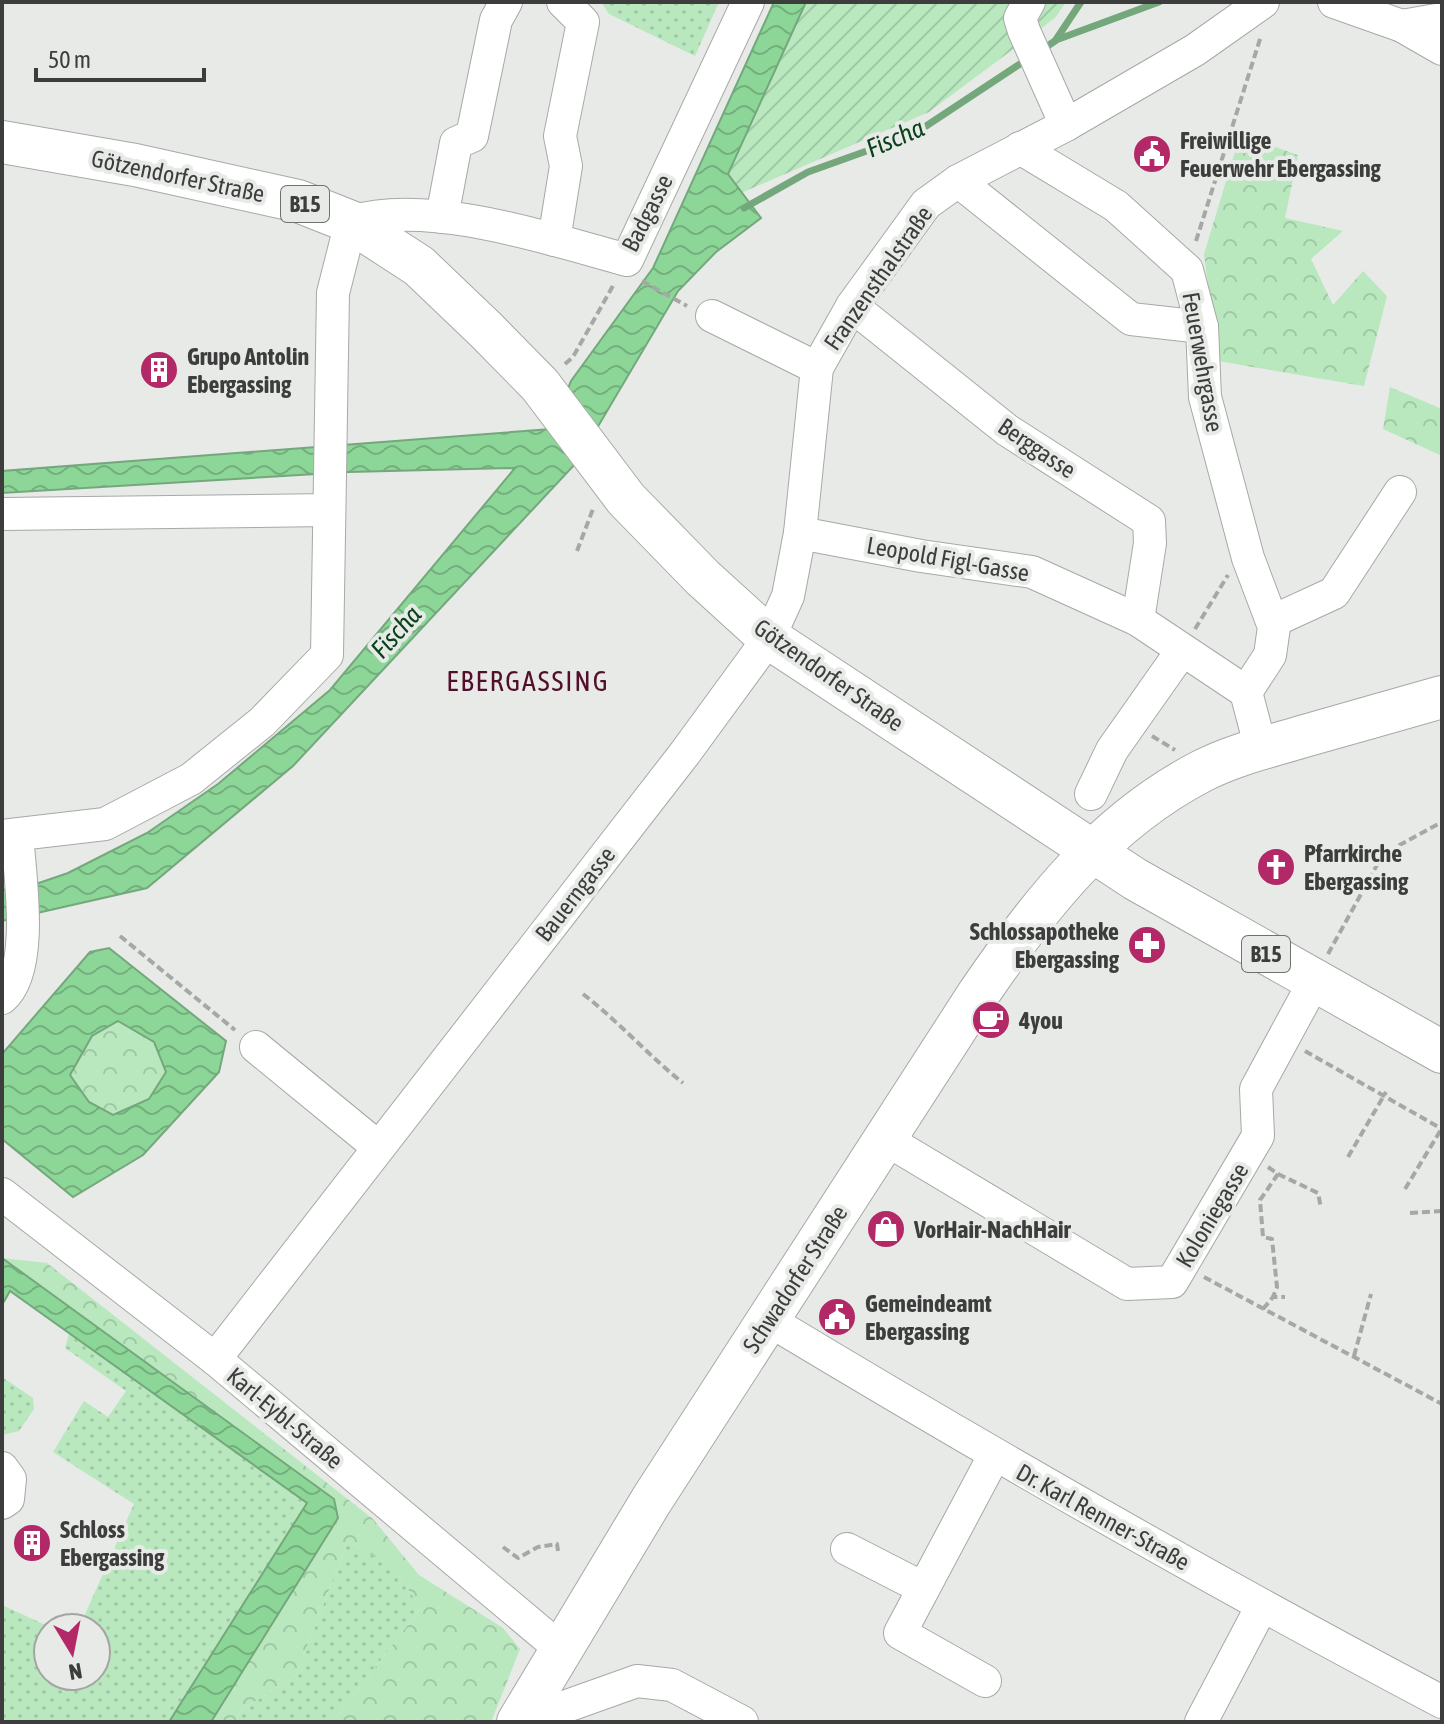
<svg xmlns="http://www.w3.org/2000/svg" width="1444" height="1724" font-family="'Asap Condensed',sans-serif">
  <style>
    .grass { fill: url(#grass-dots) }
    .forest { fill: url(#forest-crowns) }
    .garden { fill: url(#garden-furrows) }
    .water { fill: url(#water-waves); stroke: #74a87c; stroke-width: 2; fill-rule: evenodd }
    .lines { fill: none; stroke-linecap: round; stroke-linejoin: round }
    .stream { stroke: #74a87c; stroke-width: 7 }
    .minor-casing { stroke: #a6a9a6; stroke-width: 34 }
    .major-casing { stroke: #a6a9a6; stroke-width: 44 }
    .path { stroke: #a5a8a5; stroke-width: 4; stroke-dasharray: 8 4; stroke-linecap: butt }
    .minor { stroke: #fff; stroke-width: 32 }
    .major { stroke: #fff; stroke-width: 42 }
    .labels { text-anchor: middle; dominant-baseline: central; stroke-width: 8; stroke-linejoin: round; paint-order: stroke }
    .shield { fill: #e7eae7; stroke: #6f716f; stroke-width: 2 }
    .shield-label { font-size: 22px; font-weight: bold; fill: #3c3d3c }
    .poi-label { font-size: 24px; font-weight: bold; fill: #3c3d3c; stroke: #e7eae7; text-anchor: start }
    .street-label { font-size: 24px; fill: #3c3d3c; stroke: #e7eae7 }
    .water-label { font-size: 26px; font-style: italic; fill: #0a421b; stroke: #e7eae7 }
    .quarter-label { font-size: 28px; letter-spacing: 2px; fill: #510f2c; stroke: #e7eae7 }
  </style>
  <defs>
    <pattern id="grass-dots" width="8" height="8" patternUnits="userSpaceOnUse" patternTransform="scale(2)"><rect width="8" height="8" fill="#b9e8bf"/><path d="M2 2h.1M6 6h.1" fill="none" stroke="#a0c8a5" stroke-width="1.8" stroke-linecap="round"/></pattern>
    <pattern id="forest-crowns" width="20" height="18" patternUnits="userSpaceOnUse" patternTransform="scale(2)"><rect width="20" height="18" fill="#b9e8bf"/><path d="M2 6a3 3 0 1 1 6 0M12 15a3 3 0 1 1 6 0" fill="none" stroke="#a0c8a5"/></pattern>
    <pattern id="garden-furrows" width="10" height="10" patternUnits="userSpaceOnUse" patternTransform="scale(2)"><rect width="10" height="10" fill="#b9e8bf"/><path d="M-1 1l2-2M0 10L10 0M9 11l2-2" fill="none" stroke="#a0c8a5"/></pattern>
    <pattern id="water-waves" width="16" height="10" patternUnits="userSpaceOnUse" patternTransform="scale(2)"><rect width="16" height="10" fill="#8cd698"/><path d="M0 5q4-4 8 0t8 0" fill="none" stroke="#74af7d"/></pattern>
  </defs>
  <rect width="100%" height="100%" fill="#e7eae7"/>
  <g class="grass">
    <path d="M601,2H719L695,56L609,14Z"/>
    <path d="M69,1334L308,1503L169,1722H2V1605L52,1628H48V1676H96V1628H79L134,1504L53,1452L84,1401L108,1417L126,1391L65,1348Z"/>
    <path d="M2,1377L33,1398L34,1409L19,1431L2,1435Z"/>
    <path d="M348,1541L393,1567L421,1608L333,1722H235L241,1710L295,1677Z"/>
  </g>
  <g class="forest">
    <path d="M1240,135L1298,155L1285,218L1343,231L1311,259L1333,305L1363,271L1387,296L1364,386L1218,361L1204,254Z"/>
    <path d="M1390,387L1442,409V456L1383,429Z"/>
    <path d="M118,1021L154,1042L166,1072L149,1099L113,1115L89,1102L70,1075L92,1036Z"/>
    <path d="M2,1258L47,1263L373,1519L419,1575L503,1628L520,1649L491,1722H333L421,1608L393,1567L348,1541L295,1677L241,1710L235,1722H211L338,1518L334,1499Z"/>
  </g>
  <path class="garden" d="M806,2H1066L1055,18L929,112L741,193L727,174Z"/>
  <g class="water">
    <path d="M774,2H806L728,174L761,218L716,252L678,291L577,462L293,766L147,888L2,921V890L33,885L68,873L147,833L218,784L330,690L515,468L349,472L2,493V471L551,429L571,381L653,268Z"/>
    <path d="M109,948L226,1041L219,1072L143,1155L73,1197L2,1139V1054L90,952ZM118,1021L154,1042L166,1072L149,1099L113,1115L89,1102L70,1075L92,1036Z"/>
    <path d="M2,1258L334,1499L338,1518L211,1722H169L307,1503L10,1291L2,1305Z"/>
  </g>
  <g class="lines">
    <g class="stream">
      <path d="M1056,40L1159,2"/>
      <path d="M1043,49L1055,41L1081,2"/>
      <path d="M744,208L808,172L914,134L1029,58"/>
    </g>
    <defs>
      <g id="minor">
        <path d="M1029,2L1020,18L1024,31L1066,125"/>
        <path d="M1334,2L1402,26L1442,49"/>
        <path d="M1402,26L1442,19"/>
        <path d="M1020,148L1116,206L1187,270L1202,327L1205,397L1248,558L1274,627L1270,655L1246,692"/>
        <path d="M958,181L1131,319L1202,327"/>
        <path d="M442,217L456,143L472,136L496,20L506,2"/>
        <path d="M554,240L566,166L560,136L583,22L563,2"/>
        <path d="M852,306L1007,430L1149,521L1150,543L1138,620"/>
        <path d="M712,316L817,368"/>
        <path d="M2,514L329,510"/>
        <path d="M800,533L921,556L1032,572L1138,620L1246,692L1261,749"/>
        <path d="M1273,621L1334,593L1400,492"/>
        <path d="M1091,794L1112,750L1181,652"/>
        <path d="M2,836L105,824L191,779L262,722L327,655L333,293L351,222C428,198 550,239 627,260L748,2"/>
        <path d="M2,998C35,971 20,875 17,836"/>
        <path d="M256,1047L378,1147"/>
        <path d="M885,1139L1127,1284L1172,1282L1258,1136L1256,1089L1314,982"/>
        <path d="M2,1194L215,1359L562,1650"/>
        <path d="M770,1321C991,1454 1214,1582 1442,1702"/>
        <path d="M215,1359L685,753L769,638L788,596L800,533L817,368L852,306L926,204L958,181L1066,125L1195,50L1263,2"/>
        <path d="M2,1468L10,1479L8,1499L2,1503"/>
        <path d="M847,1549L923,1588"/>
        <path d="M985,1681L900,1633L994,1456"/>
        <path d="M555,1722L564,1707L637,1681L672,1685L742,1722"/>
        <path d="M1201,1722L1262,1606"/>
      </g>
      <g id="major">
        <path d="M2,142L135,165L298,201L351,222L419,266L486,330L540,385L626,499L703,578L769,638L1135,879L1442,1052"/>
        <path d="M518,1722L651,1501L979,993C1039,905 1105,821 1202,771C1233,755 1268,747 1301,737C1348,724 1395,710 1442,697"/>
      </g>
    </defs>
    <use href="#minor" class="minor-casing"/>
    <use href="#major" class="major-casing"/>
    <g class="path">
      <path d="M1196,241L1261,36"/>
      <path d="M642,281L687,306"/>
      <path d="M565,364L573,357L614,284"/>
      <path d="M577,551L593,509"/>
      <path d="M1195,629L1228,575"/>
      <path d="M1152,736L1175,750"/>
      <path d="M120,936L235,1030"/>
      <path d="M1328,954L1383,854L1442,822"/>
      <path d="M583,994C619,1022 648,1055 683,1083"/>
      <path d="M1305,1051L1442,1129"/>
      <path d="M1348,1157L1386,1092"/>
      <path d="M1268,1167L1278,1174L1260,1200L1263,1237L1272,1239L1277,1287L1273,1297"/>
      <path d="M1278,1174L1318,1193L1321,1208"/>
      <path d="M1405,1189L1442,1128"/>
      <path d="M1410,1213L1442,1211"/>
      <path d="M1204,1277L1442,1404"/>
      <path d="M1263,1309L1273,1297H1285"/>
      <path d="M1354,1356L1371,1294"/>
      <path d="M503,1547L518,1558L538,1547L557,1544L558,1551"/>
    </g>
    <use href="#minor" class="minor"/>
    <use href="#major" class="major"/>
  </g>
  <defs>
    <symbol id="civic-disc" viewBox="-11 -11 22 22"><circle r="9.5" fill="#b32967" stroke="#e7eae7"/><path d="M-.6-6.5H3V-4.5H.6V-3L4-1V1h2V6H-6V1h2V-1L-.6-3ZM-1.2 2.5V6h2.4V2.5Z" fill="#fff"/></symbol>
    <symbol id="building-disc" viewBox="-11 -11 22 22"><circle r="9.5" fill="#b32967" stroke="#e7eae7"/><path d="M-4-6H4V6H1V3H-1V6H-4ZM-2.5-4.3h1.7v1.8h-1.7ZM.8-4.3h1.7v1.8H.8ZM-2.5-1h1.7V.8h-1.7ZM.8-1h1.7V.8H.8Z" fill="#fff"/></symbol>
    <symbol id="church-disc" viewBox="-11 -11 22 22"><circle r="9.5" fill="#b32967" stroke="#e7eae7"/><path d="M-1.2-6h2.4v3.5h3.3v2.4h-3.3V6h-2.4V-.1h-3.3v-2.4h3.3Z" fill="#fff"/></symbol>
    <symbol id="pharmacy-disc" viewBox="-11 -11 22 22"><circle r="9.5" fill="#b32967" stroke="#e7eae7"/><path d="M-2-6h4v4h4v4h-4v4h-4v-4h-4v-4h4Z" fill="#fff"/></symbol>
    <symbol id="cafe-disc" viewBox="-11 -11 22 22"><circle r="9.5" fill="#b32967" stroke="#e7eae7"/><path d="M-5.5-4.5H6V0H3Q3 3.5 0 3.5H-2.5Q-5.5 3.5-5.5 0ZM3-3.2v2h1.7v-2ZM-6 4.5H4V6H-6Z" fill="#fff"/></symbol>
    <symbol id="shop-disc" viewBox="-11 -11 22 22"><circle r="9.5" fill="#b32967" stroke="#e7eae7"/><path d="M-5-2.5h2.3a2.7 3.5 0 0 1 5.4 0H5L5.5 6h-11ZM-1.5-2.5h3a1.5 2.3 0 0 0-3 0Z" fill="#fff"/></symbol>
  </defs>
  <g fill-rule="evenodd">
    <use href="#civic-disc" x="1130" y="132" width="44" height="44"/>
    <use href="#building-disc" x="137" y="348" width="44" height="44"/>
    <use href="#church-disc" x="1254" y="845" width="44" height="44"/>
    <use href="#pharmacy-disc" x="1125" y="923" width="44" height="44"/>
    <use href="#cafe-disc" x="969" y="998" width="44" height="44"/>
    <use href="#shop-disc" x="864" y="1207" width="44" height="44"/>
    <use href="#civic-disc" x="815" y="1295" width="44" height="44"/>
    <use href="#building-disc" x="10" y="1521" width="44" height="44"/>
  </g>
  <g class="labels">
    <g class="shield">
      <rect x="281" y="186" width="48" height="36" rx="6"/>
      <rect x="1242" y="936" width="48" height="36" rx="6"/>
    </g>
    <g class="shield-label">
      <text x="305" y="204">B15</text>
      <text x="1266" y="954">B15</text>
    </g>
    <g class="poi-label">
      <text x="1180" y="140">Freiwillige<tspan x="1180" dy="28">Feuerwehr Ebergassing</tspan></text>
      <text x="187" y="356">Grupo Antolin<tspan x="187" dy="28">Ebergassing</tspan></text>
      <text x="1304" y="853">Pfarrkirche<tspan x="1304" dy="28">Ebergassing</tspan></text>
      <text x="1119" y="931" text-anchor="end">Schlossapotheke<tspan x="1119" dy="28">Ebergassing</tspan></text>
      <text x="1019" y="1020">4you</text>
      <text x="914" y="1229">VorHair-NachHair</text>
      <text x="865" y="1303">Gemeindeamt<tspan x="865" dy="28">Ebergassing</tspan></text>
      <text x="60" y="1529">Schloss<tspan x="60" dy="28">Ebergassing</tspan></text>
    </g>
    <g class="street-label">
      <text transform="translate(178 176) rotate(12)">Götzendorfer Straße</text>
      <text transform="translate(647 213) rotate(-63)">Badgasse</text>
      <text transform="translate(878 278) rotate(-55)">Franzensthalstraße</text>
      <text transform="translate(1203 362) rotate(80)">Feuerwehrgasse</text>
      <text transform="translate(1037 448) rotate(34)">Berggasse</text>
      <text transform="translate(948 559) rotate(10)">Leopold Figl-Gasse</text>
      <text transform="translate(829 675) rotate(35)">Götzendorfer Straße</text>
      <text transform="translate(575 894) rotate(-52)">Bauerngasse</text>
      <text transform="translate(1212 1215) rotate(-59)">Koloniegasse</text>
      <text transform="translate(795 1279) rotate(-57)">Schwadorfer Straße</text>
      <text transform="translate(285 1418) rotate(40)">Karl-Eybl-Straße</text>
      <text transform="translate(1103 1517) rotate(29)">Dr. Karl Renner-Straße</text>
    </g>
    <g class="water-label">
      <text transform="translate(895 138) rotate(-23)">Fischa</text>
      <text transform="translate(396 632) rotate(-48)">Fischa</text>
    </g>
    <g class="quarter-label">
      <text x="528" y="681">EBERGASSING</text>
    </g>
  </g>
  <rect width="1444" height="1724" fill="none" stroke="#3c3d3c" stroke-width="8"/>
  <g transform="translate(72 1652) rotate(170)"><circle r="38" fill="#e7eae7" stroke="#a3a5a3" stroke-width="2"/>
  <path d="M0-6L14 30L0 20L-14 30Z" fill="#b32967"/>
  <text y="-12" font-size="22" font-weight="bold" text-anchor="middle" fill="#3c3d3c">N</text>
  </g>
  <path d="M36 68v12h168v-12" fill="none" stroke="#3c3d3c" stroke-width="4"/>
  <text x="48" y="68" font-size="24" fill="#3c3d3c" stroke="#e7eae7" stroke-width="6" paint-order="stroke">50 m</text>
</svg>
